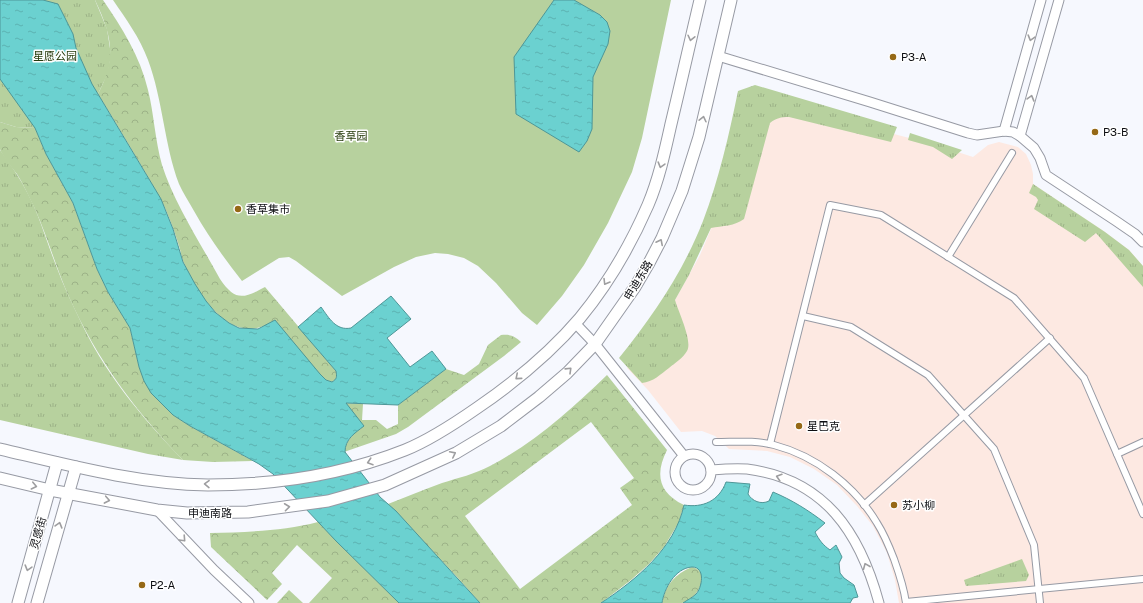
<svg xmlns="http://www.w3.org/2000/svg" width="1143" height="603" font-family="'Public Sans','Noto Sans SC',sans-serif">
  <style>
    .commercial { fill: #fde9e2 }
    .grass { fill: url(#grass-tufts) }
    .forest { fill: url(#forest-crowns); fill-rule: evenodd }
    .garden { fill: #b7d19e }
    .water { fill: url(#water-ripples); stroke: #4e9697 }
    .lines { fill: none; stroke-linecap: round; stroke-linejoin: round }
    .pedestrian-casing { stroke: #979aa4; stroke-width: 8 }
    .minor-casing { stroke: #979aa4; stroke-width: 11 }
    .tertiary-casing { stroke: #979aa4; stroke-width: 13 }
    .pedestrian { stroke: #fff; stroke-width: 6 }
    .minor { stroke: #fff; stroke-width: 9 }
    .tertiary { stroke: #fff; stroke-width: 11 }
    .oneway { stroke: #9e9ea0 }
    .poi-dot { fill: #966916; stroke: #fff; stroke-width: 1.5 }
    .labels { text-anchor: middle; dominant-baseline: central; stroke-width: 3; stroke-linejoin: round; paint-order: stroke }
    .park-label { font-size: 11px; fill: #263b0c; stroke: #fff }
    .poi-label { font-size: 11px; fill: #0c0d11; stroke: #fff; text-anchor: start }
    .street-label { font-size: 11px; fill: #0c0d11; stroke: #fff }
  </style>
  <defs>
    <pattern id="grass-tufts" width="24" height="20" patternUnits="userSpaceOnUse"><rect width="24" height="20" fill="#b7d19e"/><path d="M3 7l-1-3M5 7V3M7 7l1-3M15 17l-1-3M17 17v-4M19 17l1-3" fill="none" stroke="#9cb287"/></pattern>
    <pattern id="forest-crowns" width="20" height="18" patternUnits="userSpaceOnUse"><rect width="20" height="18" fill="#b7d19e"/><path d="M2 6a3 3 0 1 1 6 0M12 15a3 3 0 1 1 6 0" fill="none" stroke="#9cb287"/></pattern>
    <pattern id="water-ripples" width="26" height="14" patternUnits="userSpaceOnUse"><rect width="26" height="14" fill="#6bd1d0"/><path d="M2 4q2-2 4 0t4 0M15 11q2-2 4 0t4 0" fill="none" stroke="#5cb2b2"/></pattern>
  </defs>
  <rect width="100%" height="100%" fill="#f6f8fe"/>
  <path class="commercial" d="M747,102L894,134L936,145L973,157L988,145L999,142L1018,147L1026,154L1031,165L1033,174V184L1105,232L1129,250L1143,266V603H899L895,580L887,553L873,526L857,506L837,485L814,469L790,457L767,451L729,449L715,436L702,431L681,432L648,390L627,368L645,345L675,300L700,255L726,193Z"/>
  <g class="grass">
    <path d="M0,0H95L107,29L111,55L108,73L98,94L35,128L16,127L0,122Z"/>
    <path d="M755,85L897,127L891,142L789,117C781,117 776,118 770,123L744,219C735,226 722,226 711,228L689,275L675,300C678,311 693,341 687,351C683,358 675,363 669,368C661,374 653,382 642,383L619,358C653,316 683,272 703,221C719,179 729,135 738,91Z"/>
    <path d="M910,133L962,150L952,159L933,147L908,140Z"/>
    <path d="M0,150C10,164 20,178 28,194C40,217 47,243 57,268C63,285 71,301 79,318C103,371 142,418 183,460L148,454L0,420Z"/>
    <path d="M1033,184L1105,232L1129,250L1143,266V287L1096,233L1085,242L1034,209L1038,200L1036,197L1029,193Z"/>
    <path d="M1022,559L1029,575L1026,581L966,586L964,580Z"/>
  </g>
  <g class="forest">
    <path d="M95,0H103C122,28 140,56 148,90C154,114 155,140 162,165C174,203 201,244 220,279C235,301 243,299 265,287L336,371C338,377 337,379 332,382L326,380L266,325C228,343 197,293 184,263C181,258 181,251 179,246C174,230 168,213 160,198C140,163 119,128 98,94C117,58 112,36 95,0Z"/>
    <path d="M0,122L16,127L35,128L46,154L73,203L97,269L108,292L130,328L139,367L151,393L173,415L190,426L253,461L213,462L183,460C136,412 96,358 69,297C56,268 48,238 35,209C29,197 24,185 17,174C13,169 1,154 0,149C0,141 0,130 0,122Z"/>
    <path d="M501,335C510,334 515,336 521,342L504,356L408,427L396,434L344,452C345,444 349,439 355,433L345,403L363,404L362,420H376L387,429L398,424V405L446,369L464,375L479,364L488,345Z"/>
    <path d="M607,375L667,450C655,474 658,492 684,505L679,522L664,547L649,564L631,580L601,603H480L457,577L388,504C406,497 423,490 442,483C458,478 475,474 490,466C534,443 572,409 607,375ZM591,422L634,478L620,488L632,505L520,589L465,516Z"/>
    <path d="M318,522L399,603H309L332,578L297,545L272,573L282,584L267,600L211,547L210,533C247,532 283,531 318,522Z"/>
    <path d="M692,567C713,572 697,600 682,603C676,603 668,603 662,603C665,585 675,574 692,567Z"/>
    <path d="M289,590L303,603H277Z"/>
  </g>
  <path class="garden" d="M113,0H671L642,138L632,172L608,223L584,265L562,296L537,325L522,313L496,283L478,266L464,258L448,254L435,253L416,257L394,267L342,296L296,261L289,257L279,258L242,281C224,258 208,236 194,211C189,202 183,193 179,184C164,144 163,100 148,60C140,38 126,19 113,0Z"/>
  <g class="water">
    <path d="M0,0H43L58,4L73,34L76,48L92,84L161,199L173,229L183,262L195,284L206,301L216,313L229,323L239,328L258,329L275,320L320,374L326,380L332,382C337,379 337,377 336,371L298,327L321,307C329,318 336,331 351,328L391,296L411,319L387,338L410,367L432,351L446,369L398,405L346,403L364,426C355,433 345,439 345,452L380,497L396,511L480,603H399L336,541L273,474L259,464L190,426L173,415L151,393L144,381L139,367L130,328L108,292L97,269L73,203L46,154L35,128L0,79Z"/>
    <path d="M554,0H574L600,15L607,22L610,31L608,44L593,77L592,129L587,141L579,152L516,114L514,57Z"/>
    <path d="M726,482L750,484L748,494C752,501 761,505 769,501L773,492C792,500 808,510 825,523L815,532C819,540 823,545 830,550L836,545L842,557L839,563L840,573L844,578L854,585L858,597L853,598L850,603H683C687,600 692,598 696,594C702,588 706,567 692,567C675,568 664,589 662,603H601C636,580 675,548 684,505C703,508 719,501 726,482Z"/>
  </g>
  <g class="lines">
    <defs>
      <g id="pedestrian">
        <path d="M948,257L1012,153"/>
        <path d="M803,316L851,327L928,375L994,449L1034,545L1040,603"/>
        <path d="M716,442C736,442 755,440 774,445C816,456 855,486 877,523C884,534 889,546 894,559C899,573 904,588 906,603"/>
        <path d="M770,444L830,205L881,215L1014,298L1084,378L1143,514"/>
        <path d="M1117,454L1143,442"/>
        <path d="M864,505L1050,338"/>
        <path d="M906,602L1143,579"/>
      </g>
      <g id="minor">
        <path d="M718,56L870,102L968,133L977,135L1004,131L1013,132L1020,136L1034,148L1040,158L1046,175L1116,221L1135,234L1143,242"/>
        <path d="M1004,131L1041,0"/>
        <path d="M1020,136L1059,0"/>
        <path d="M575,323L595,344L684,456"/>
        <circle cx="693" cy="472" r="18"/>
        <path d="M711,470C723,469 735,468 747,469C825,479 860,533 879,603"/>
        <path d="M157,510L214,570L249,603"/>
      </g>
      <g id="tertiary">
        <path d="M0,449C68,465 138,484 208,485C275,485 342,475 405,450C430,440 454,424 477,408C512,384 552,351 580,318C608,284 631,244 648,205C659,179 665,151 671,124C681,83 690,42 700,0"/>
        <path d="M0,478L50,490L157,510L187,513L248,512L328,501L385,485L456,453L501,426L539,397L567,373L595,344L635,287L649,263L662,238L682,191L699,137L731,0"/>
        <path d="M18,603L57,463"/>
        <path d="M37,603L76,467"/>
      </g>
    </defs>
    <use href="#pedestrian" class="pedestrian-casing"/>
    <use href="#minor" class="minor-casing"/>
    <use href="#tertiary" class="tertiary-casing"/>
    <use href="#pedestrian" class="pedestrian"/>
    <use href="#minor" class="minor"/>
    <use href="#tertiary" class="tertiary"/>
  </g>
  <defs><path id="oneway-chevron" d="M-2-3.5L2.5 0L-2 3.5" fill="none" stroke-width="1.6" stroke-linecap="round" stroke-linejoin="round"/></defs>
  <g class="oneway">
    <use href="#oneway-chevron" transform="translate(691 38) rotate(103)"/>
    <use href="#oneway-chevron" transform="translate(1031 38) rotate(106)"/>
    <use href="#oneway-chevron" transform="translate(1031 98) rotate(-74)"/>
    <use href="#oneway-chevron" transform="translate(703 119) rotate(-77)"/>
    <use href="#oneway-chevron" transform="translate(661 165) rotate(106)"/>
    <use href="#oneway-chevron" transform="translate(660 242) rotate(-63)"/>
    <use href="#oneway-chevron" transform="translate(606 282) rotate(121)"/>
    <use href="#oneway-chevron" transform="translate(569 370) rotate(-44)"/>
    <use href="#oneway-chevron" transform="translate(518 377) rotate(140)"/>
    <use href="#oneway-chevron" transform="translate(453 454) rotate(-27)"/>
    <use href="#oneway-chevron" transform="translate(370 462) rotate(162)"/>
    <use href="#oneway-chevron" transform="translate(779 477) rotate(-163)"/>
    <use href="#oneway-chevron" transform="translate(207 484) rotate(-179)"/>
    <use href="#oneway-chevron" transform="translate(34 486) rotate(13)"/>
    <use href="#oneway-chevron" transform="translate(107 500) rotate(11)"/>
    <use href="#oneway-chevron" transform="translate(287 507) rotate(-7)"/>
    <use href="#oneway-chevron" transform="translate(59 525) rotate(-74)"/>
    <use href="#oneway-chevron" transform="translate(183 539) rotate(47)"/>
    <use href="#oneway-chevron" transform="translate(866 566) rotate(-112)"/>
    <use href="#oneway-chevron" transform="translate(28 568) rotate(106)"/>
  </g>
  <g class="poi-dot">
    <circle cx="893" cy="57" r="4"/>
    <circle cx="1095" cy="132" r="4"/>
    <circle cx="238" cy="209" r="4"/>
    <circle cx="799" cy="426" r="4"/>
    <circle cx="894" cy="505" r="4"/>
    <circle cx="142" cy="585" r="4"/>
  </g>
  <g class="labels">
    <g class="park-label">
      <text x="55" y="56">星愿公园</text>
      <text x="351" y="136">香草园</text>
    </g>
    <g class="poi-label">
      <text x="901" y="57">P3-A</text>
      <text x="1103" y="132">P3-B</text>
      <text x="246" y="209">香草集市</text>
      <text x="807" y="426">星巴克</text>
      <text x="902" y="505">苏小柳</text>
      <text x="150" y="585">P2-A</text>
    </g>
    <g class="street-label">
      <text transform="translate(638 280) rotate(-59)">申迪东路</text>
      <text x="210" y="513">申迪南路</text>
      <text transform="translate(38 533) rotate(-74)">灵感街</text>
    </g>
  </g>
</svg>
